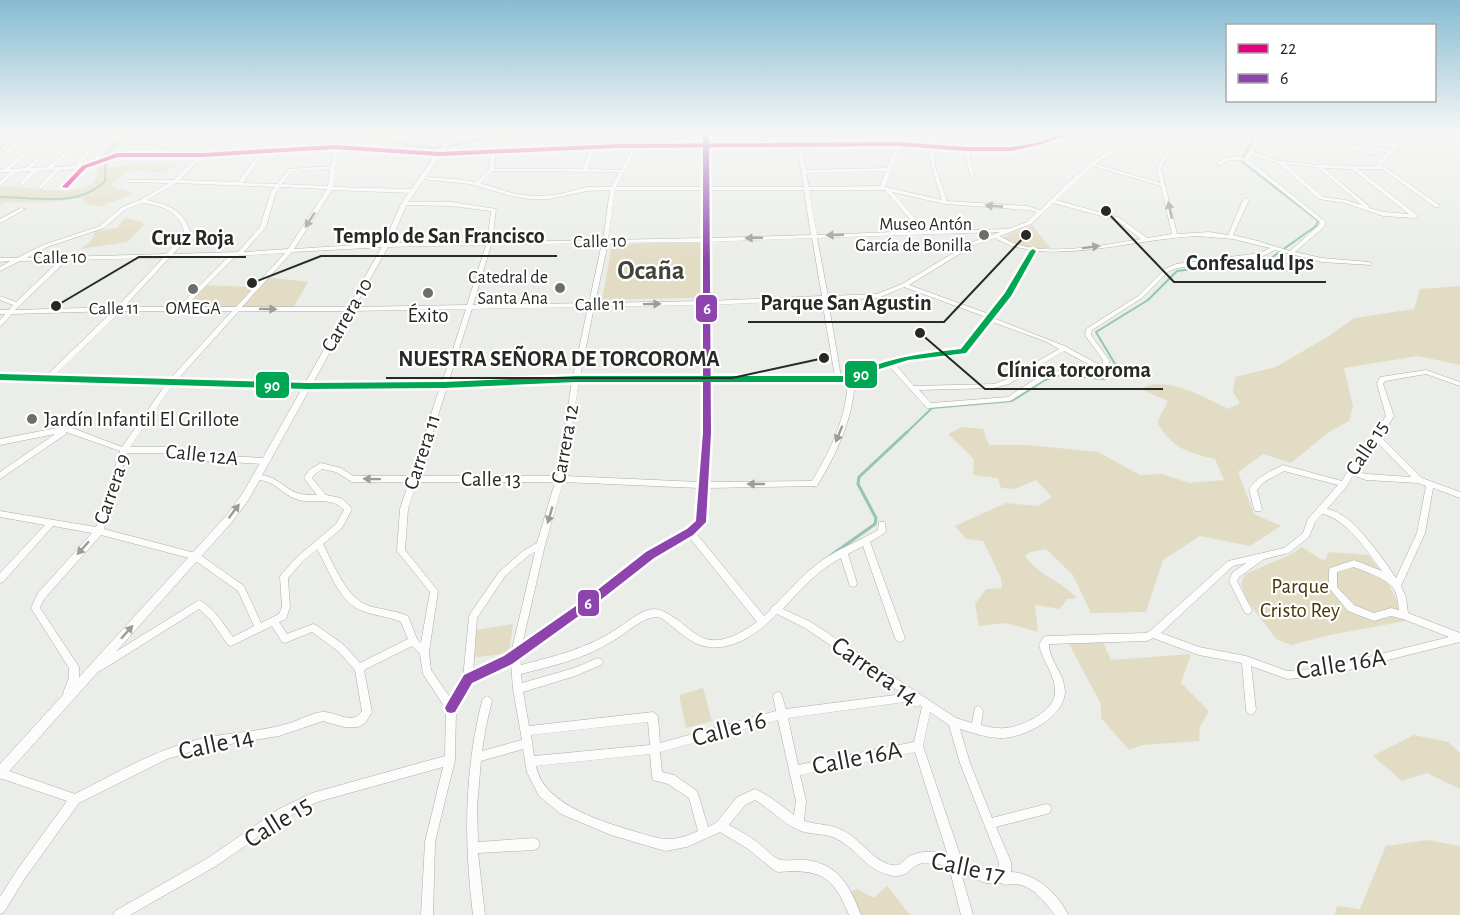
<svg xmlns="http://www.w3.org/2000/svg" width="1460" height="915" font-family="'Alegreya Sans',sans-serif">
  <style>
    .green { fill: #e3dcc5 }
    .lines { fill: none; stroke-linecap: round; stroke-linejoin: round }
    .stream-far1 { stroke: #94c6b3; stroke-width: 2 }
    .stream { stroke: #94c6b3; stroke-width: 3 }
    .minor-casing { stroke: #abaea9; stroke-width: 1 }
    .tertiary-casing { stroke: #abaea9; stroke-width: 1 }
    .minor { fill: #fcfcfc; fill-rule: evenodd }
    .tertiary { fill: #fcfcfc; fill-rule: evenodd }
    .bus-1-casing { stroke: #fff; stroke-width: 5 }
    .bus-2-casing { stroke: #fff; stroke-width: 5 }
    .bus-3-casing { stroke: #fff; stroke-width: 5 }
    .bus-1 { fill: #e5007d; fill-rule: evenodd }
    .bus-2 { fill: #8e44ad; fill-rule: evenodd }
    .bus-3 { fill: #00a651; fill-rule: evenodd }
    .oneway { fill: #9c9d9b }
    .poi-dot { fill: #6b6e69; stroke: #fff; stroke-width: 2 }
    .labels { text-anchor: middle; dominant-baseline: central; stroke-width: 4.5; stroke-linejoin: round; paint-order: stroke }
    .far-poi-label { font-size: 18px; fill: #272925; stroke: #fff; text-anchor: end }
    .far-street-label { font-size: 18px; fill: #272925; stroke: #fff }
    .street-label { font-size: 21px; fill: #272925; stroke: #fff }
    .poi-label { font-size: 21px; fill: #272925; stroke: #fff }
    .park-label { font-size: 21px; fill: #473706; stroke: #fff }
    .near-street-label { font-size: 26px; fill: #272925; stroke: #fff }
    .far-town-label { font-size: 27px; font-weight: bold; fill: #40443b; stroke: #fff }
    .leader { fill: none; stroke: #272925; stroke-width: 2 }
    .callout-dot { fill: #272925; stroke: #fff; stroke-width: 2 }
    .callout-label { font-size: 22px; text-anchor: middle; font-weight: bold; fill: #272925; stroke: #fff; stroke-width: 4.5; stroke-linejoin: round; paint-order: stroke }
    .line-badge { stroke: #fff; stroke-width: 2 }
    .badge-label { font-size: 16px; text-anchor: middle; font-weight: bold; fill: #fff }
  </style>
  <rect width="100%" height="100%" fill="#eaede8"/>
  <g class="green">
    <path d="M126,132H156L150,136H131L112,153L115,157L109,163V168L140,163L177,164L166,172H150L152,169L126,172L110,186L133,193C122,201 111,200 100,207L85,203L82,198L41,203L6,202L0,205V186C28,185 70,199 95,182C100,158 103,144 126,132Z"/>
    <path d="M360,132H382L402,145L412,142L436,147L430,150L385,145L380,140L368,139Z"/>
    <path d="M494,132H559V134L458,144C471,141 481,134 494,132Z"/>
    <path d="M125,218L140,221L144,225L127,242L81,249L91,241L95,231L117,228Z"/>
    <path d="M1032,225L1050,248H1028L1001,238Z"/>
    <path d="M701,242L703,292L695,298L602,300L612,244Z"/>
    <path d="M264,277L308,282L293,308H180L204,285L253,287Z"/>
    <path d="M1460,286V365L1418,356L1344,368L1353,406L1349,421L1329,432L1291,463L1263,454L1238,472L1254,514L1281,526L1250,546L1200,536L1163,560L1146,612L1091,613L1073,575L1046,549L1030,552L1025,556C1038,575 1060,580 1077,598L1067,599L1060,609L1035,605L1038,632L1006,623L979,626L975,604L986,589L1002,588L1001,578L983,541L966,539L955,526L1006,503L1038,506L1052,497L1036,480L1015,489L1001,488L998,478L973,475L974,459L948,434L962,427L983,429L989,445H1027L1098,452L1140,475L1162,474L1189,483L1224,480L1215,459C1186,452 1172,448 1157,422L1168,401L1140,389C1167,374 1204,398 1229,409L1240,403L1233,392L1235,377L1276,367L1329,336L1354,318L1414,309L1420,289Z"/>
    <path d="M1302,547L1320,559L1325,560L1329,552L1368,555C1385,574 1396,596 1405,621L1330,635L1291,645L1276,639L1246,599L1241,584L1245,574L1290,555Z"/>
    <path d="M513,624L510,647L504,654L478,657L475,655L476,630Z"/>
    <path d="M1103,642L1111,660L1191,654L1181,683L1209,711L1200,727L1199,741L1142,745L1129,750L1101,718V704L1069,644Z"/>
    <path d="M703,688L712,721L686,728L679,695Z"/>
    <path d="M1414,735L1448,742L1460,753V789L1427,773L1402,781L1373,756Z"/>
    <path d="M1428,840L1460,846V915H1335L1337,906L1360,909L1386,846Z"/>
    <path d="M887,886L910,915H861L851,891L857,889L874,898Z"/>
  </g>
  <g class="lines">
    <g class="stream-far1">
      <path d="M381,132C412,156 445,147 480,140C491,138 502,138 512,132"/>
      <path d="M0,133L13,134L11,140L0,148"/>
      <path d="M0,197C33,197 79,208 105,181C106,174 104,168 106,161C109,143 127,137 143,132"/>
      <path d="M905,434L932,408L1012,401L1045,380L1060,375L1104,379L1110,376L1115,364L1096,332L1148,300L1177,271L1271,258L1316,226L1318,221L1316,219L1241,161L1253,140L1246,132"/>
    </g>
    <path class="stream" d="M830,556L875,524L876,518L858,484L859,477L907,432"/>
    <defs>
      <g id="minor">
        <path d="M23,132H27L16,148L0,160V157L12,146Z"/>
        <path d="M175,132H179L155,154L205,153L223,132H227L210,153L261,150L274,132H278L266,150L334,146L336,132H340L338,146L439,153L491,150L493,142L495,141L497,142L496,150L590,146L587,132H591L595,146L614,145L613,132H617L619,145L634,144L641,132H645L639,144H704V132H708V144H740L739,132H743L744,144L797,143L795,132H799L801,143H849L846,132H850L854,143L904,142L906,143L929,145L931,142L920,143V141L929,140L914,132H919L934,138L938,132H942L938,139L948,138L1002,139C1008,137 1013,132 1020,132C1029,132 1039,140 1048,139C1058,138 1066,132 1076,132V133L1039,145L1011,150H969L974,175L972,176L970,175L964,150L934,148L935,165L947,201L1028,206L1040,210C1068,183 1095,154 1131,139C1139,136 1146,132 1153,132L1123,146L1096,164L1160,183L1157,168L1173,137L1172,132H1176L1177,137L1161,168L1177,234L1209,232L1228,235L1243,200L1246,198L1249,200L1233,235L1258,241L1290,251L1319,225L1320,222L1244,161C1235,159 1228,159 1220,165L1216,164C1224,156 1234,156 1245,158L1256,141L1250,132H1254L1260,141L1253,152L1280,161L1318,165L1375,166L1392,147L1378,146L1343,132H1349L1381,144H1392L1361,132H1367L1397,143L1404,139L1386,133V132H1392L1408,137L1417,132H1422L1399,146L1380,166L1385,167L1439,205V207H1435L1382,169H1358L1417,215L1418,216L1415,218L1383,216L1345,203L1319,199L1278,163L1252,155L1249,160L1326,222L1324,227L1295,252L1322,258L1369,262L1371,263V265L1322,262L1275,250L1261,257L1177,268L1169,271L1142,298L1092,330L1091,335L1109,360L1108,370L1102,378L1058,375L1045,379L1010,401L929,408H927L889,366L875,370L855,380C853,419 837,453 817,486L707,488L705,522L695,532L764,616L771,609L772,606L775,605C788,592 800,577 816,565C834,550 858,542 878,530L879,522H885L886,531L885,533L870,542L905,638L903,641L900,642L897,641L895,638L863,546L848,554L857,583L856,586L853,587L850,586L841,558C818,570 801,589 783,609L811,622L956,718L972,723L975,708L978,706L981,708L983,711L981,725C989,727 997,729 1005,728C1021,727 1054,712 1055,693C1056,675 1042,661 1039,644L1044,637L1047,636L1146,633L1150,631L1228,561L1284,548L1303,533L1308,519L1338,485L1284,471L1264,482L1257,490L1262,509L1261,511H1255L1254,509L1249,489C1258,477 1270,471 1283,465L1342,481L1356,456L1374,435L1386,416L1377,384L1380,377L1426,370L1460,382V386L1426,374L1385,381L1383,384L1394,416L1381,437L1422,478L1460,492V498L1433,488L1425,533L1401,586L1406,597L1408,613L1460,633V642L1324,676L1287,679L1251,666L1256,710L1254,713L1251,715L1248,713L1246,710L1242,663L1199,655L1153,638L1147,641L1049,644C1049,661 1065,674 1065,692C1064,718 1023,738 1001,738C987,738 973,733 960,729L970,763L992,818L1046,804L1050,805L1051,809L1050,813L996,827L1011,862V872C1035,873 1058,893 1068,915H1055C1043,899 1027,879 1005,885L1001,883H986L961,873L973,915H961L949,867C939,864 927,860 917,865C914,866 913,868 910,870C905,876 896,877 889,875C866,870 856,848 837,839C826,833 812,835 801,831C783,824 771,809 755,800L745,805L729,825C738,830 748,835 757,842C764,847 770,855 778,859C784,862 798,859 806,860C839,864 850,887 861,915H849C833,875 820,869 778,872L774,870L748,849L720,832L687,847L665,851L611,835L561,814L539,796L527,772L523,749L481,761L477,807L478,842L534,838L538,840L540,844L538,848L534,850L478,853L485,915H473C464,842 464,773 482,701L484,698L487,696L490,698L492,701L486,726L482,751L522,740L513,689L511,663L471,682L456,709L455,760L435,842L433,915H421L425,842L443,767L317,802L287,817L216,866L130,915H113L115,911L208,858L279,809L312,793L445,756L446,709L423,674L420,654L412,646L364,670L372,712L366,722L362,725L358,727H344L323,721L279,736L200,749L167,759L79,803L25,878L4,912L0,914V897L17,870L67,801L0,778V768L75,794C115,774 156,749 200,739C230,732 261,732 290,723C299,720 316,711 325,712C336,713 354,725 362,711L355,670L338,651L312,632L285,643L282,642L272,626L231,646L228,645L210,619L199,609L102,670L99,671L96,670L94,667L96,664L199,600C214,608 223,623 233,637L254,626L238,591L193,559L101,535L44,599L40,608L79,667V678L71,696L68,697L65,696L63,693L69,678V668L31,608L38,593L92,533L53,526L3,582L0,583V573L45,525L0,517V511L96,527L120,451L66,432V434L0,479V472L55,434L0,445V439L67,426L122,447L166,384L0,379V375L46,376L113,311L12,314L2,325L0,326V320L5,314H0V310H9L13,305L0,300V296L16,302L60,260L20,261L0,271V267L10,261L0,262V258H17L43,245L100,226L122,207L140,200L169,183L127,182L125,181V180H174L198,156H118L86,168L67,188H63V186L80,169L60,170L41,189L38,187L55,170L37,171L22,186L19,184L31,171L16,172L0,186V181L10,172H0V170L4,169L23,154L25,155V156L10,169L25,168L40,156L42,157V158L31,168L47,167L68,150H70V152L53,167L75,166L90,146H92L94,147L80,166L93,162L97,151L99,150L101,151L98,160L117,154H149L160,144H128L126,143L128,142H163ZM1019,134L1042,141C1007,152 969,148 934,145L936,142L948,140L1002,141L1012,139ZM896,145L887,168L806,170L802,146ZM797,146L804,187H709L708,147ZM901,146L929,148L931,165L942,200L885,187ZM617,147H633L621,170L588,169L595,148ZM637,147H704V187H616ZM333,149L331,166L289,169L277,184L243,183L264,153ZM338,149L439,155L491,153L489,170L476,182L456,179L422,177L420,178L422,179L470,184L512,196L528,199H549L587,191L610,190L603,240L492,242L496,209L452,202H404L401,204L402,205L452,206L491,211L487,242L386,243L294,249L332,190L412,193L415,191L412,189L333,187ZM590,149L583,169H494L496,153ZM259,153L238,182L180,180L203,156ZM1285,164L1317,167L1362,205L1346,200L1323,197ZM1093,166L1161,186L1172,234L1147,238L1120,218L1056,200ZM1323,168L1352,169L1409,214L1384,212L1369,208V206ZM330,169L328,186L282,184L292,171ZM492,171L619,172L611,187H587L556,195L536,196L515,194L480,183ZM886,171L880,186L809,187L806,173ZM176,183L275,187L271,192L260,227L238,252L173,254L191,234C184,210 170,205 147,200ZM280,187L327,189L288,249L244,252L266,227L276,192ZM615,190H704V238L608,240ZM709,190H804L811,235L709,238ZM809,190H885L920,231L817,235ZM892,192L945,204L1028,210L1037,212L1027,222L1008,229L926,231ZM142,203C164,206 179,211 185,234L166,254L27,258L47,247L104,228L126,209ZM1053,203L1116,220L1141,239C1104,245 1053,256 1016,244C1010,242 1005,239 1000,236L1031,224ZM1000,232L970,243L902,284L877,294L828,296L817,238ZM1197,236L1233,239L1270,248L1260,253L1176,264L1165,269L1138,296L1086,329L1085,335L1103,360L1102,366L1068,348L1067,347L993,318L1011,294L1036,251C1090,255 1143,239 1197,236ZM812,238L822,296L710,301L709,242ZM995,238L1011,246L1031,250L1005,293L989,314L909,285L974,245ZM704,242V301L595,303L608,243ZM602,243L589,303L473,305L491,245ZM486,245L467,305L350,307H242L292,252L386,247ZM285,253L236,307H185L236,256ZM229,256L178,307H124L170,257ZM163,258L117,307L15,310L67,260ZM904,287L986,317L985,319L961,349L907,356L871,366L851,377H841L828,300L878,298ZM822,300L835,377H710V305ZM704,305L703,377H580L594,307ZM588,307L573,377L448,383L472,309ZM466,309L442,383L307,384L177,380L239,311H350ZM121,311H232L169,380L54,376ZM990,321L1045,341L1059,349L1005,380L994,384L914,386L895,364L907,360L965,352ZM1064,351L1101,371L1098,374L1058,371L1041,375L1008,397L931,403L919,390L994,388L1009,384ZM572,381L557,476H419L447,387ZM579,381H703V433L700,482L564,476ZM710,381H848C846,418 831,450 812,481L708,482L711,433ZM173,384L307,388L440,387L411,476H353L341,468L321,463L309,470L304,478L317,495C310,495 303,495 297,493C282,487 275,474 256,475L255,477L256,479C261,480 266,481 270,483C280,488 287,497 299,500C314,504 332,496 344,510L336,524L297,557L281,575L280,577L282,607L279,614L261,623L244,586L199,554L104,529L127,453H167L189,460L266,464L270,461L266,458L189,454L167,447H130ZM1377,442L1411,477L1366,474L1356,471L1362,460ZM322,469L336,472L352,482H409L400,509L397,551L430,592L421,643L417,639L408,616C395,610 381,610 367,605C346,597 333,563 323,544L342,528L352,509L346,502L341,498L326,495L312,478L315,474ZM1353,475L1366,480L1418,483L1426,486L1417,533L1396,578C1384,560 1358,523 1340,514C1336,511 1331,510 1327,509L1347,486ZM417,482H555L537,543L523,551L499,572L470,614L469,617L463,678L451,699L431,670L429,652L438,591L405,550L408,509ZM563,482L699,488L697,521L687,530L647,553L587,599L522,645L545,545ZM1322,514C1346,518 1367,551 1382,571L1354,560L1330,568L1329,570V588L1348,611L1374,621L1391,616L1403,619L1449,637L1324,668L1287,671L1246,656L1199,647L1161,633L1233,566L1246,563L1232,573L1229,581L1245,613L1248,614L1251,613L1252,610L1237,581L1239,577L1264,559L1289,553L1309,537L1315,522ZM689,537L757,622C742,632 724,644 706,639C696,636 687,627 679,621C672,616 664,610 655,609C642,609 629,621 618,628C589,648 555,656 521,665L520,657L593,605L653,557ZM317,549C328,568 339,601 360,610C374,616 388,616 401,622L408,639L360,663L344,645L316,625L313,624L287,634L279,622L286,619L290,607L288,578L303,561ZM535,552L511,653L505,657L473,672L477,618L505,576L529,555ZM1354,567C1366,572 1389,579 1395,591C1398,597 1398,604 1399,610L1391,608L1374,613L1354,605L1337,587V572ZM777,614L805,628L903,694L786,709L781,693L778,692L775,693L773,696L776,711L660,743L658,717L656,714L653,712L529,726L523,692L575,676L601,665L603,662L601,659L598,658L574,668L522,683L521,674C552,666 584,659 611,642C625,635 645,613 661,618C673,626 683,637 695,643C725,657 757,635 777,614ZM905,702L917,707L920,705L922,707L914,742L798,765L788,718ZM930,712L949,725L960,763L999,862V872L986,871L959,860L960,855L923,746ZM778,720L796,801L794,815L770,797L755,789L737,797L717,822L708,827L697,791L674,775L662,772L660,752ZM648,722L650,745L534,756L531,735ZM915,752L948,856C936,851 925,850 912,855C902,859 902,869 888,864C871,858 860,839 844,831C832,824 817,825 804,821L806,801L800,775ZM650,754L652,776L653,780L668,784L689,798L698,831C688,836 678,839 667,839C658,839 648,835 640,833C607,823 543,806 536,766Z"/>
        <path d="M405,132H410L418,138L448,141L450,142L448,143L415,140Z"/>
        <path d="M1313,132H1319L1373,152L1379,147L1383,148L1374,155L1357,149L1341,155H1339V153L1353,148Z"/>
        <path d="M21,208L26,209L0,223V219Z"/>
      </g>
      <path id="tertiary" d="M451,132H457L407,204L389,245L249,499L232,522L4,777L0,779V764L226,516L243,493L383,245L401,204Z"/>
    </defs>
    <use href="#minor" class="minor-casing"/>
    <use href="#tertiary" class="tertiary-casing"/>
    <use href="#minor" class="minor"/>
    <use href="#tertiary" class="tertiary"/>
    <defs>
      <path id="bus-1" d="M1069,132H1077L1039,145L1011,151H966L899,146L617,148L439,156L335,149L202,157H118L86,168L67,188L62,187L82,166L117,153H202L335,145L439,152L617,144L899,142L966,147H1011L1036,143Z"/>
      <path id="bus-2" d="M703,132H709L711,433L706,522L693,535L654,558L594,605L512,664L472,683L455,712L451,713L447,712L445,708L447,704L464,675L504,656L586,599L646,552L687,529L696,521L703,433Z"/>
      <path id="bus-3" d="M1033,249L1036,251L1011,296L966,353L908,360L876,370L852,382H576L444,388L307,389L0,380V374L307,383L444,382L576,376H851C888,357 920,354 961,349L1005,293L1030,251Z"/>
    </defs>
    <use href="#bus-1" class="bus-1-casing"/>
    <use href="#bus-2" class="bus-2-casing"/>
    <use href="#bus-3" class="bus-3-casing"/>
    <use href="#bus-1" class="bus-1"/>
    <use href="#bus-2" class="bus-2"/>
    <use href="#bus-3" class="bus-3"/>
  </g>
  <defs><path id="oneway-solid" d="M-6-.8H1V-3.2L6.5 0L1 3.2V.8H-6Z" transform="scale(1.5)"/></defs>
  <g class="oneway">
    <use href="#oneway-solid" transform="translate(994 206) rotate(-175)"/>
    <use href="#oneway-solid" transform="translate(1170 210) rotate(-102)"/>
    <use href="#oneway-solid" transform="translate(310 220) rotate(123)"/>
    <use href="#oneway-solid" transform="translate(835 235) rotate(178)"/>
    <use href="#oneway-solid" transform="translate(754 238) rotate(178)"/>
    <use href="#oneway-solid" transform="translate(1091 247) rotate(-7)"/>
    <use href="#oneway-solid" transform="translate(652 304) rotate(-1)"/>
    <use href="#oneway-solid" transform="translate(268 309) rotate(1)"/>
    <use href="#oneway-solid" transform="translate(839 434) rotate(112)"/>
    <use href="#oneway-solid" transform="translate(372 479) rotate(-179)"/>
    <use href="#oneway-solid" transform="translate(756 484) rotate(180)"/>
    <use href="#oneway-solid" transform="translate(234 511) rotate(-53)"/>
    <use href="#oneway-solid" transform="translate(550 515) rotate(106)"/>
    <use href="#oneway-solid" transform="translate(83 548) rotate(132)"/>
    <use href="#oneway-solid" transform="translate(127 632) rotate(-48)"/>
  </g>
  <linearGradient id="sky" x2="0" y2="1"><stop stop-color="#86bbd3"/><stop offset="0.51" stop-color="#f6f7f5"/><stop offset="1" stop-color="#f6f7f5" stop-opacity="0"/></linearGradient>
  <rect width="1460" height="260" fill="url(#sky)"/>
  <g class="poi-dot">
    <circle cx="984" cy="235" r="6"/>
    <circle cx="560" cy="288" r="6"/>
    <circle cx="193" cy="289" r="6"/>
    <circle cx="428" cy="293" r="6"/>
    <circle cx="32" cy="419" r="6"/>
  </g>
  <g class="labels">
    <g class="far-poi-label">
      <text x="972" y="225">Museo Antón<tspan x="972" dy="21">García de Bonilla</tspan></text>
      <text x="548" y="278">Catedral de<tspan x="548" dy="21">Santa Ana</tspan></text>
      <text x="193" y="309" text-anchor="middle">OMEGA</text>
    </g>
    <g class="far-street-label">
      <text transform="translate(600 242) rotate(-1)">Calle 10</text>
      <text transform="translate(60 258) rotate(-1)">Calle 10</text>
      <text transform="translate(600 305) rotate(-1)">Calle 11</text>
      <text transform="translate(114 309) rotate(-1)">Calle 11</text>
    </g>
    <g class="street-label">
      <text transform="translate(347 315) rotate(-60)">Carrera 10</text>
      <text transform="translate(565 444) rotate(-80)">Carrera 12</text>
      <text transform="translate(1367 448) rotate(-57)">Calle 15</text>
      <text transform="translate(422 452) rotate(-72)">Carrera 11</text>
      <text transform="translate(202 455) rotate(6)">Calle 12A</text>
      <text x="491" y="479">Calle 13</text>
      <text transform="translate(112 489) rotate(-71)">Carrera 9</text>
    </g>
    <g class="poi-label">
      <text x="428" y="315">Éxito</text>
      <text x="44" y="419" text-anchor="start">Jardín Infantil El Grillote</text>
    </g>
    <g class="park-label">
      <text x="1300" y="586">Parque<tspan x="1300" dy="24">Cristo Rey</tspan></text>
    </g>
    <g class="near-street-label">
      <text transform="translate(1341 664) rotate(-9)">Calle 16A</text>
      <text transform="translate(875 671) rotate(35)">Carrera 14</text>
      <text transform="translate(729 729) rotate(-15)">Calle 16</text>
      <text transform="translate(216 744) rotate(-12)">Calle 14</text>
      <text transform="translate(857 758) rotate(-11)">Calle 16A</text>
      <text transform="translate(278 822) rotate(-32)">Calle 15</text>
      <text transform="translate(968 868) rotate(12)">Calle 17</text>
    </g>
    <g class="far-town-label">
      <text x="651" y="270">Ocaña</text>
    </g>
  </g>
  <path class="leader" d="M252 283L321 256H557M56 306L139 257H246M1106 211L1174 282H1326M1026 235L944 322H748M824 358L732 378H386M920 333L985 389H1163"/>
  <g class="callout-dot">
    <circle cx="252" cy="283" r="6"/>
    <circle cx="56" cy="306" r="6"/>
    <circle cx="1106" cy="211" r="6"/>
    <circle cx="1026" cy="235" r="6"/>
    <circle cx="824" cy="358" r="6"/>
    <circle cx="920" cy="333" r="6"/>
  </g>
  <g class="callout-label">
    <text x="439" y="243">Templo de San Francisco</text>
    <text x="193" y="245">Cruz Roja</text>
    <text x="1250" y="270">Confesalud Ips</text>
    <text x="846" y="310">Parque San Agustin</text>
    <text x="559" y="366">NUESTRA SEÑORA DE TORCOROMA</text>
    <text x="1074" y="377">Clínica torcoroma</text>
  </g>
  <g class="line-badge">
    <rect x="695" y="294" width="23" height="29" rx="6" fill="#8e44ad"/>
    <rect x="844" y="360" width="34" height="29" rx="6" fill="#00a651"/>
    <rect x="255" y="371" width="35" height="28" rx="6" fill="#00a651"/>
    <rect x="577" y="589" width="23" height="28" rx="6" fill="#8e44ad"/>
  </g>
  <g class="badge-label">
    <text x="707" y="314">6</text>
    <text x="861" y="380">90</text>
    <text x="272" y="391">90</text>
    <text x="588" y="609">6</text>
  </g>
  <rect x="1226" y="24" width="210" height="78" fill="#ffffff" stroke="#a9a9a8" stroke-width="1.5"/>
  <rect x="1238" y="44" width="30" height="9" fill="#e5007d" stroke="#a9a9a8" stroke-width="1.5"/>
  <text x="1280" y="54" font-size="18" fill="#272925">22</text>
  <rect x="1238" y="74" width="30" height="9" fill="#8e44ad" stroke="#a9a9a8" stroke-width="1.5"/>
  <text x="1280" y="84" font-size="18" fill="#272925">6</text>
</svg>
